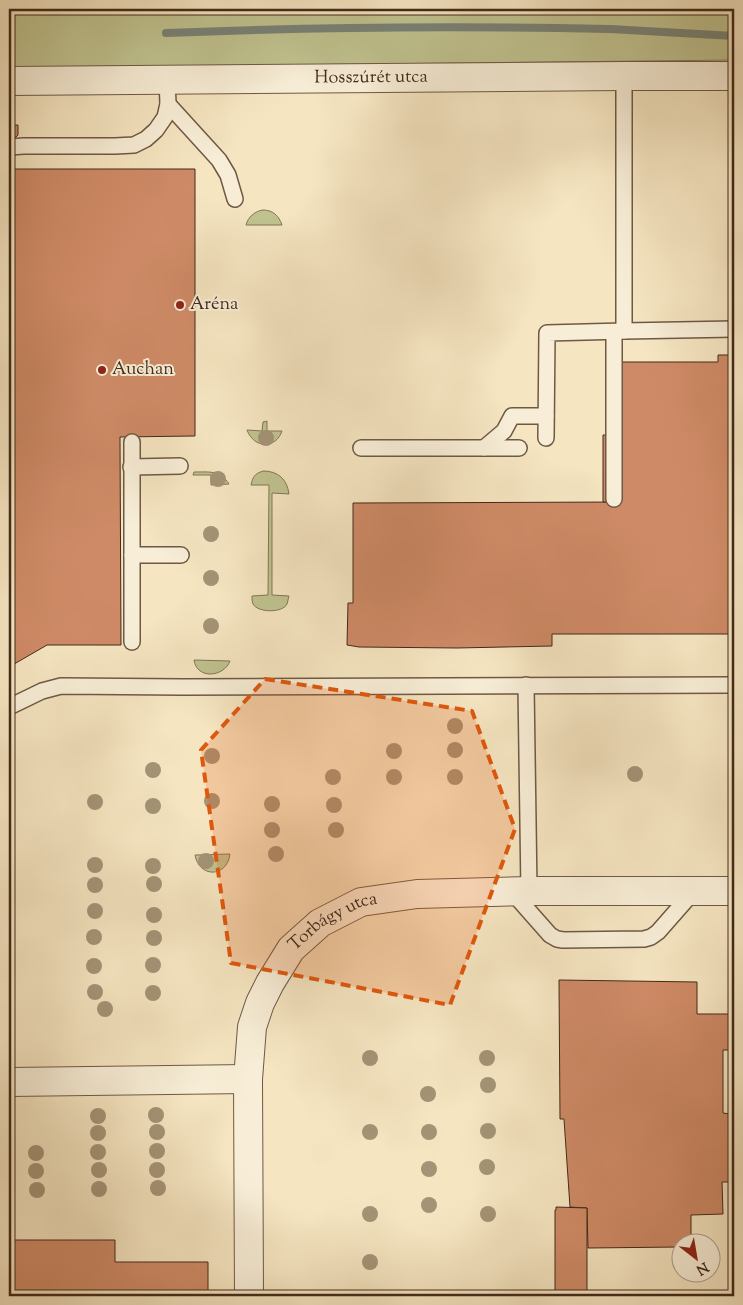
<svg xmlns="http://www.w3.org/2000/svg" width="743" height="1305" font-family="'Sorts Mill Goudy',serif">
  <style>
    .green { fill: #c0c390; stroke: #817655 }
    .lines { fill: none; stroke-linecap: round; stroke-linejoin: round }
    .stream { stroke: #798378; stroke-width: 8 }
    .building { fill: #ce8a66; stroke: #422a1a }
    .lane-casing { stroke: #6f5944; stroke-width: 18 }
    .street-casing { stroke: #6f5944; stroke-width: 30 }
    .lane { stroke: #f8eed7; stroke-width: 15 }
    .street { stroke: #f8eed7; stroke-width: 28 }
    .tree { fill: #a49376 }
    .marked { fill: #e0570d; fill-opacity: 0.2; stroke: #e0570d; stroke-width: 4; stroke-dasharray: 10 6; stroke-linejoin: round }
    .poi-dot { fill: #8f2418; stroke: #f8eed7; stroke-width: 2 }
    .labels { text-anchor: middle; dominant-baseline: central; stroke-width: 4; stroke-linejoin: round; paint-order: stroke }
    .street-label { font-size: 18px; fill: #422a1a; stroke: #f8eed7 }
    .poi-label { font-size: 18px; fill: #422a1a; stroke: #f8eed7; text-anchor: start }
  </style>
  <rect width="100%" height="100%" fill="#f5e5c1"/>
  <filter id="stains"><feTurbulence type="fractalNoise" baseFrequency=".004" numOctaves="4"/><feColorMatrix values="0 0 0 0 .2 0 0 0 0 .09 0 0 0 0 .02 0 0 0 .5 -.17"/></filter>
  <radialGradient id="worn" r=".72"><stop offset=".6" stop-color="#630" stop-opacity="0"/><stop offset="1" stop-color="#630" stop-opacity=".3"/></radialGradient>
  <g class="green">
    <path d="M9,9H734V60L9,68Z"/>
    <path d="M263,210C273,210 279,216 282,225H246C248,217 255,211 263,210Z"/>
    <path d="M267,421V431H282C276,449 254,449 247,430L262,431L263,422Z"/>
    <path d="M263,471C278,471 287,479 289,494L272,493V595L289,596C288,598 288,602 287,604C283,613 258,613 253,604C252,602 252,598 252,596L268,595L269,485H251C253,477 254,474 263,471Z"/>
    <path d="M194,472C210,472 220,470 229,484L211,485V475H193Z"/>
    <path d="M194,660L230,661C224,677 197,680 194,660Z"/>
    <path d="M230,854C227,878 199,878 195,855Z"/>
  </g>
  <g class="lines">
    <path class="stream" d="M166,33C313,27 461,26 609,29C651,31 693,34 734,36"/>
  </g>
  <g class="building">
    <path d="M9,125H18V135L16,137H9Z"/>
    <path d="M9,169H195V436L120,437L121,645H47L9,667Z"/>
    <path d="M718,355H734V634H552V646L457,648L359,647L347,645L348,603H353V503L620,502L622,368H620V362H718Z"/>
    <path d="M603,435H621L620,502H603Z"/>
    <path d="M559,980L697,982V1014H730V1050H723V1113L730,1114L731,1182H722L723,1214L691,1215V1242H680V1247L588,1248L587,1208L570,1207L564,1119H560Z"/>
    <path d="M556,1207L587,1208V1296H555V1210H556Z"/>
    <path d="M9,1240H115V1262H208V1296H9Z"/>
  </g>
  <g class="lines">
    <defs>
      <g id="lane">
        <path d="M168,104L219,160L228,175L235,199"/>
        <path d="M9,147L24,146H115L134,145L146,139L156,130L165,117L168,104L167,79"/>
        <path d="M624,331L734,329"/>
        <path d="M546,438L547,333L624,331V76"/>
        <path d="M361,448H519"/>
        <path d="M484,448L504,431L512,416H546"/>
        <path d="M131,467L180,466"/>
        <path d="M614,499V332"/>
        <path d="M132,555H181"/>
        <path d="M132,642V442"/>
        <path d="M526,685L529,891"/>
        <path d="M9,707L42,691L61,686L183,687L734,685"/>
        <path d="M512,892L550,935L557,939L563,940L644,939L651,937L658,932L694,891"/>
      </g>
      <g id="street">
        <path id="s1" d="M9,81L624,76H734"/>
        <path d="M9,1082L248,1079"/>
        <path id="s2" d="M249,1296L248,1079L252,1027L260,1003L270,983L291,949L320,923L361,902L417,894L529,891H734"/>
      </g>
    </defs>
    <use href="#lane" class="lane-casing"/>
    <use href="#street" class="street-casing"/>
    <use href="#lane" class="lane"/>
    <use href="#street" class="street"/>
  </g>
  <g class="tree">
    <circle cx="266" cy="438" r="8"/>
    <circle cx="218" cy="479" r="8"/>
    <circle cx="211" cy="534" r="8"/>
    <circle cx="211" cy="578" r="8"/>
    <circle cx="211" cy="626" r="8"/>
    <circle cx="455" cy="726" r="8"/>
    <circle cx="455" cy="750" r="8"/>
    <circle cx="394" cy="751" r="8"/>
    <circle cx="212" cy="756" r="8"/>
    <circle cx="153" cy="770" r="8"/>
    <circle cx="635" cy="774" r="8"/>
    <circle cx="333" cy="777" r="8"/>
    <circle cx="394" cy="777" r="8"/>
    <circle cx="455" cy="777" r="8"/>
    <circle cx="212" cy="801" r="8"/>
    <circle cx="95" cy="802" r="8"/>
    <circle cx="272" cy="804" r="8"/>
    <circle cx="334" cy="805" r="8"/>
    <circle cx="153" cy="806" r="8"/>
    <circle cx="272" cy="830" r="8"/>
    <circle cx="336" cy="830" r="8"/>
    <circle cx="276" cy="854" r="8"/>
    <circle cx="206" cy="861" r="8"/>
    <circle cx="95" cy="865" r="8"/>
    <circle cx="153" cy="866" r="8"/>
    <circle cx="154" cy="884" r="8"/>
    <circle cx="95" cy="885" r="8"/>
    <circle cx="95" cy="911" r="8"/>
    <circle cx="154" cy="915" r="8"/>
    <circle cx="94" cy="937" r="8"/>
    <circle cx="154" cy="938" r="8"/>
    <circle cx="153" cy="965" r="8"/>
    <circle cx="94" cy="966" r="8"/>
    <circle cx="95" cy="992" r="8"/>
    <circle cx="153" cy="993" r="8"/>
    <circle cx="105" cy="1009" r="8"/>
    <circle cx="370" cy="1058" r="8"/>
    <circle cx="487" cy="1058" r="8"/>
    <circle cx="488" cy="1085" r="8"/>
    <circle cx="428" cy="1094" r="8"/>
    <circle cx="156" cy="1115" r="8"/>
    <circle cx="98" cy="1116" r="8"/>
    <circle cx="488" cy="1131" r="8"/>
    <circle cx="157" cy="1132" r="8"/>
    <circle cx="370" cy="1132" r="8"/>
    <circle cx="429" cy="1132" r="8"/>
    <circle cx="98" cy="1133" r="8"/>
    <circle cx="157" cy="1151" r="8"/>
    <circle cx="98" cy="1152" r="8"/>
    <circle cx="36" cy="1153" r="8"/>
    <circle cx="487" cy="1167" r="8"/>
    <circle cx="429" cy="1169" r="8"/>
    <circle cx="99" cy="1170" r="8"/>
    <circle cx="157" cy="1170" r="8"/>
    <circle cx="36" cy="1171" r="8"/>
    <circle cx="158" cy="1188" r="8"/>
    <circle cx="99" cy="1189" r="8"/>
    <circle cx="37" cy="1190" r="8"/>
    <circle cx="429" cy="1205" r="8"/>
    <circle cx="370" cy="1214" r="8"/>
    <circle cx="488" cy="1214" r="8"/>
    <circle cx="370" cy="1262" r="8"/>
  </g>
  <path class="marked" d="M265,679L472,711L515,829L450,1005L231,963L201,750Z"/>
  <g class="poi-dot">
    <circle cx="180" cy="305" r="5"/>
    <circle cx="102" cy="370" r="5"/>
  </g>
  <g class="labels">
    <g class="street-label">
      <text stroke="none"><textPath href="#s1" startOffset="362">Hosszúrét utca</textPath></text>
      <text stroke="none"><textPath href="#s2" startOffset="408">Torbágy utca</textPath></text>
    </g>
    <g class="poi-label">
      <text x="190" y="305">Aréna</text>
      <text x="112" y="370">Auchan</text>
    </g>
  </g>
  <rect width="743" height="1305" fill="none" stroke="#f5e5c1" stroke-width="30"/>
  <rect x="10" y="10" width="723" height="1285" fill="none" stroke="#422a1a" stroke-width="2.5"/>
  <rect x="15" y="15" width="713" height="1275" fill="none" stroke="#422a1a"/>
  <g transform="translate(696 1258) rotate(149)"><circle r="24" fill="#f8eed7" stroke="#afa08b"/>
  <path d="M0-4L9 19L0 12L-9 19Z" fill="#8f2418"/>
  <text y="-8" font-size="14" font-weight="bold" text-anchor="middle" fill="#422a1a">N</text>
  </g>
  <rect width="100%" height="100%" filter="url(#stains)"/>
  <rect width="100%" height="100%" fill="url(#worn)"/>
</svg>
